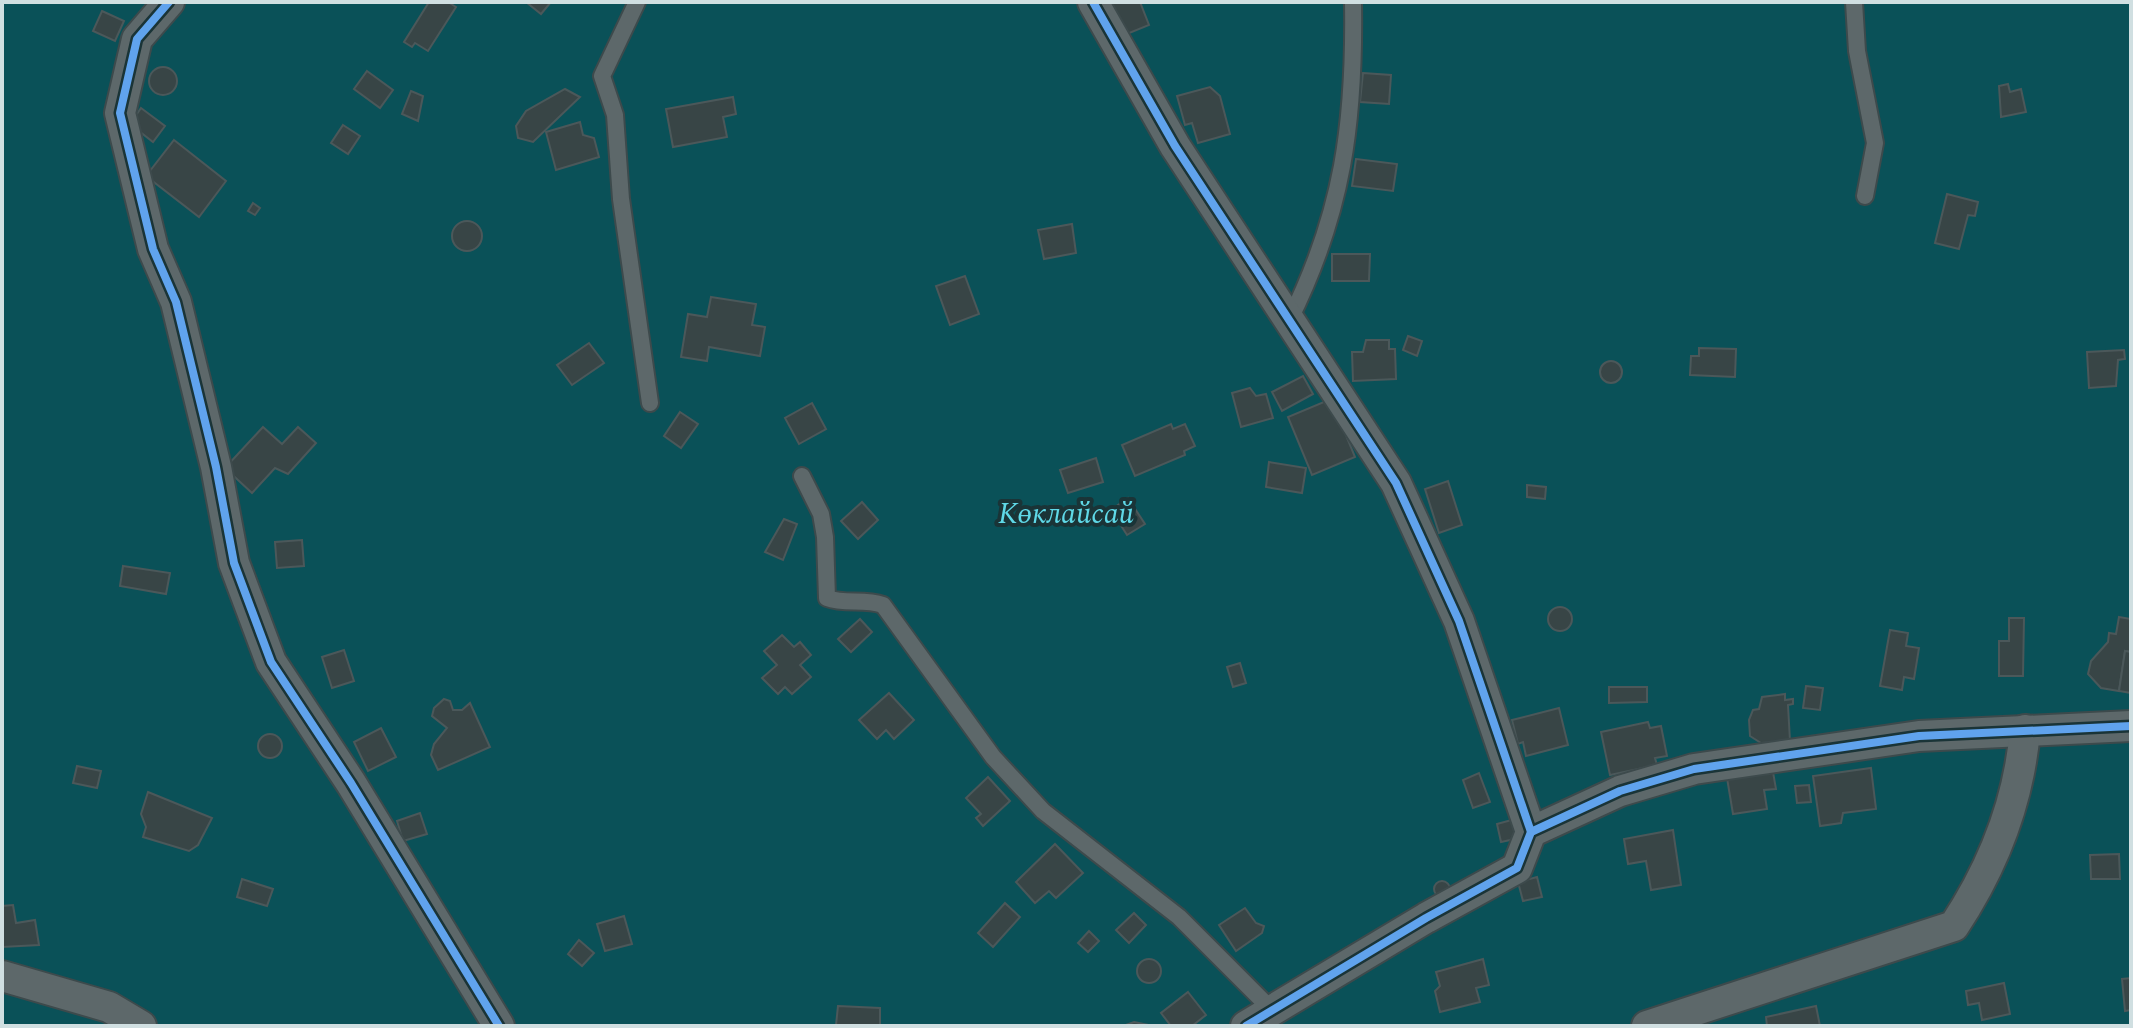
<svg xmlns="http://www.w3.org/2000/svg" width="2133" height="1028" font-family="Spectral,serif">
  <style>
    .green { fill: #0a5158 }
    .building { fill: #384546; stroke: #4b585a; stroke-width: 2 }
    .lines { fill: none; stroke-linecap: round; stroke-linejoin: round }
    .lane-casing { stroke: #3d4a4c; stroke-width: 20 }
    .street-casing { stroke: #3d4a4c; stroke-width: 34 }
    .lane { stroke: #5d686a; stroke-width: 16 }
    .street { stroke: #5d686a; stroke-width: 30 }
    .cycleway-casing { stroke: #1a3437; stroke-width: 13 }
    .cycleway { stroke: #60a3ed; stroke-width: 8 }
    .labels { text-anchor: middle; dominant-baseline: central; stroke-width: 8; stroke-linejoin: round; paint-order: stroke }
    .park-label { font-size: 30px; font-style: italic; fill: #5fd8e7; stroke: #1a3437 }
  </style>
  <rect width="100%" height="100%" fill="#202f31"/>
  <rect class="green" x="2" y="2" width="2129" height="1024"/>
  <g class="building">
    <path d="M429,2H448L456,7L428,51L415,43L412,47L404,42Z"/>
    <path d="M526,2H551L541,14Z"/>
    <path d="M1115,2H1140L1149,25L1122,36L1109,4Z"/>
    <path d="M102,11L124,21L115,41L93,31Z"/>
    <circle cx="163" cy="81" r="14"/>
    <path d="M367,71L393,90L380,108L354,89Z"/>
    <path d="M1363,73L1391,75L1389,104L1360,102Z"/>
    <path d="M2008,84L2010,92L2021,89L2026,112L2001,117L1999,86Z"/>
    <path d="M1210,87L1220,96L1230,134L1198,143L1192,123L1185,125L1177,96Z"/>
    <path d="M565,89L580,97L533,142L518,138L516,126L526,111Z"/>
    <path d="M411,91L423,96L418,121L402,114Z"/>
    <path d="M733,97L736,114L723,117L727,137L673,147L666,109Z"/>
    <path d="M141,108L165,126L153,142L130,124Z"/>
    <path d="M580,122L583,135L594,138L599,157L556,170L546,132Z"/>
    <path d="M343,125L360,136L348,154L331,143Z"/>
    <path d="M174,140L226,181L199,217L146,176Z"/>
    <path d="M1356,159L1397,164L1393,191L1352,186Z"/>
    <path d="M1947,194L1978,202L1975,216L1968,215L1959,249L1935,243Z"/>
    <path d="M253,203L260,208L255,215L248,211Z"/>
    <circle cx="467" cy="236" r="15"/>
    <path d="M1072,224L1076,253L1044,259L1038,230Z"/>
    <path d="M1332,254H1370L1369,281H1332Z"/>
    <path d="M965,276L979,314L950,325L936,286Z"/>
    <path d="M711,297L756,304L752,325L765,327L760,356L709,347L707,361L681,357L688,314L707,317Z"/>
    <path d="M1408,336L1422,341L1417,356L1403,350Z"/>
    <path d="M1366,340H1389V349H1395L1396,379L1353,381L1352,352H1363Z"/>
    <path d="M589,343L604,363L572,385L557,365Z"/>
    <path d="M1699,348L1736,349L1735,377L1690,375L1691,356H1699Z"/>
    <path d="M2124,350L2125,359L2118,360L2116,386L2089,388L2087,352Z"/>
    <circle cx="1611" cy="372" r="11"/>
    <path d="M1303,376L1313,394L1282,411L1272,392Z"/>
    <path d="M1250,388L1256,396L1266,394L1273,418L1241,427L1232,393Z"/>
    <path d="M1331,399L1355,457L1312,475L1288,417Z"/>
    <path d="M812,403L826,429L799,444L785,418Z"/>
    <path d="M680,412L698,424L681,448L664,436Z"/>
    <path d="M1171,424L1173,429L1185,424L1195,446L1184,451L1185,455L1135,476L1122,445Z"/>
    <path d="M263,427L282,444L298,427L316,443L288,474L275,468L252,493L225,468Z"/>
    <path d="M1096,458L1103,482L1068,493L1060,470Z"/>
    <path d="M1269,462L1306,468L1302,493L1266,487Z"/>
    <path d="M1448,481L1462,525L1439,533L1425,489Z"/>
    <path d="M1527,485L1546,487L1545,499L1527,497Z"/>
    <path d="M1128,498L1145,524L1127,535L1111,510Z"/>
    <path d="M862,502L878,520L858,539L841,521Z"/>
    <path d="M784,519L797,524L783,560L765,552Z"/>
    <path d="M302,540L304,566L277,568L275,542Z"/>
    <path d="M123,566L170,573L166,594L120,586Z"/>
    <circle cx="1560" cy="619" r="12"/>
    <path d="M2119,617L2131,619V652L2125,651L2119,691L2101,688L2088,674L2091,661L2108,642L2109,633L2116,634Z"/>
    <path d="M2009,618H2024L2023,676H1999V641H2009Z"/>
    <path d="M860,619L872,632L851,652L838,639Z"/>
    <path d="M1890,630L1908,633L1906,646L1919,648L1914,679L1904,677L1902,690L1880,686Z"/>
    <path d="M782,635L794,647L800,642L811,655L800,665L811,677L792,694L785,687L778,694L762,678L777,665L764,651Z"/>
    <path d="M344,650L354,681L332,688L322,657Z"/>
    <path d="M2125,651L2131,652V693L2119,691Z"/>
    <path d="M1240,663L1246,683L1233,687L1227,667Z"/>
    <path d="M1806,686L1823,688L1820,710L1803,708Z"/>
    <path d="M1609,687H1647V702L1609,703Z"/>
    <path d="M889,693L914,720L894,739L886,730L877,739L859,720Z"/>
    <path d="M1785,694V700L1793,699V704L1788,705L1790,741L1761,743L1750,736L1749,720L1753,710L1759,709L1762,697Z"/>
    <path d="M444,699L450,701L453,710H462L470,703L490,747L438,770L431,755L434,744L447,728L432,716L434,708Z"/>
    <path d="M1559,708L1568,745L1526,756L1523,742L1518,744L1512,720Z"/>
    <path d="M1648,722L1650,728L1661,726L1667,756L1655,758L1657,765L1610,775L1601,732Z"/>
    <path d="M381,728L396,757L368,771L354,742Z"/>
    <circle cx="270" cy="746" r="12"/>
    <path d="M77,766L101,771L97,788L73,783Z"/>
    <path d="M1871,768L1876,809L1843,813L1841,823L1820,826L1813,776Z"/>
    <path d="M1773,772L1776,789L1764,790L1767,809L1733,814L1727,778Z"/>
    <path d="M1479,773L1490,802L1473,808L1463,780Z"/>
    <path d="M988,777L1010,801L983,826L976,818L981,814L966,798Z"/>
    <path d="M1809,785L1811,802L1797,803L1795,786Z"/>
    <path d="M148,792L212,818L198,845L189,851L143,837L146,827L141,814Z"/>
    <path d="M420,813L427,834L403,841L397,821Z"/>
    <path d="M1515,819V839L1501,842L1497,824Z"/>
    <path d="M1673,830L1681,885L1651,890L1646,861L1628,864L1624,839Z"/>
    <path d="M1055,844L1083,873L1056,898L1049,891L1035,903L1016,882Z"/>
    <path d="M2119,854L2120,879H2091L2090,855Z"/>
    <path d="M1537,877L1542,897L1523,901L1518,882Z"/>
    <path d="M242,879L273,889L267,906L237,897Z"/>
    <circle cx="1442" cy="889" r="8"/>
    <path d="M1005,903L1020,917L993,947L978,933Z"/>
    <path d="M13,905L16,923L35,920L39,945L2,947V906Z"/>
    <path d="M1245,908L1256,923L1264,926L1262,933L1236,951L1219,925Z"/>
    <path d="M1134,913L1146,925L1129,943L1116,930Z"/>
    <path d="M624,916L632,944L605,951L597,924Z"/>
    <path d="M1089,931L1099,941L1088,952L1078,943Z"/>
    <path d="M579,940L594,953L582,966L568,954Z"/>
    <path d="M1483,959L1489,985L1476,988L1480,1002L1440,1012L1435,991L1440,986L1436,972Z"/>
    <circle cx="1149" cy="971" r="12"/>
    <path d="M2131,978V1010L2125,1011L2122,979Z"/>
    <path d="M2004,983L2010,1014L1982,1020L1979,1003L1968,1005L1966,991Z"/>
    <path d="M1188,992L1206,1015L1192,1026H1171L1161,1013Z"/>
    <path d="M838,1006L880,1008V1026L836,1025Z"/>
    <path d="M1816,1006L1820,1026H1767L1766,1017Z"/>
    <path d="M1134,1022L1149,1025V1026H1123Z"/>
  </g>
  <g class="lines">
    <defs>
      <g id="lane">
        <path d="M637,2L602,76L615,115L621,199L650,403"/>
        <path d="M1854,2L1857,51L1875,143L1865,196"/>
        <path d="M1289,321C1343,213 1355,122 1353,2"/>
        <path d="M802,476L821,514L825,537L827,598C845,605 864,598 883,605L993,757L1043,811L1179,917L1271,1009"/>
      </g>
      <g id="street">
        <path d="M169,2L137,39L120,113L153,249L176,302L216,467L234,563L271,662L351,783L499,1026"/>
        <path d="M1093,2L1175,146L1396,483L1459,621L1531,832"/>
        <path d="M2,976L109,1007L141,1026"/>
        <path d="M1246,1026L1426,918L1517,868L1531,832L1620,791L1694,769L1919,736L2131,726"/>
        <path d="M1647,1026L1954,926C1993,867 2019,801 2025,730"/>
      </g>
    </defs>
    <use href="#lane" class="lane-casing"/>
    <use href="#street" class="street-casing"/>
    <use href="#lane" class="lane"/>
    <use href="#street" class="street"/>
    <defs>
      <g id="cycleway">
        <path d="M169,2L137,39L120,113L153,249L176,302L216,467L234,563L271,662L351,783L499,1026"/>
        <path d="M1093,2L1175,146L1396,483L1459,621L1531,832"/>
        <path d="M1246,1026L1426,918L1517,868L1531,832L1620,791L1694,769L1919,736L2131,726"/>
      </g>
    </defs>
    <use href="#cycleway" class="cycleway-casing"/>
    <use href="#cycleway" class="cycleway"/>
  </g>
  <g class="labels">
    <g class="park-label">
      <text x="1066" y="514">Көклайсай</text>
    </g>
  </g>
  <rect width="2133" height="1028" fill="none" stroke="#d0dfe1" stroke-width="8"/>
</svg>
